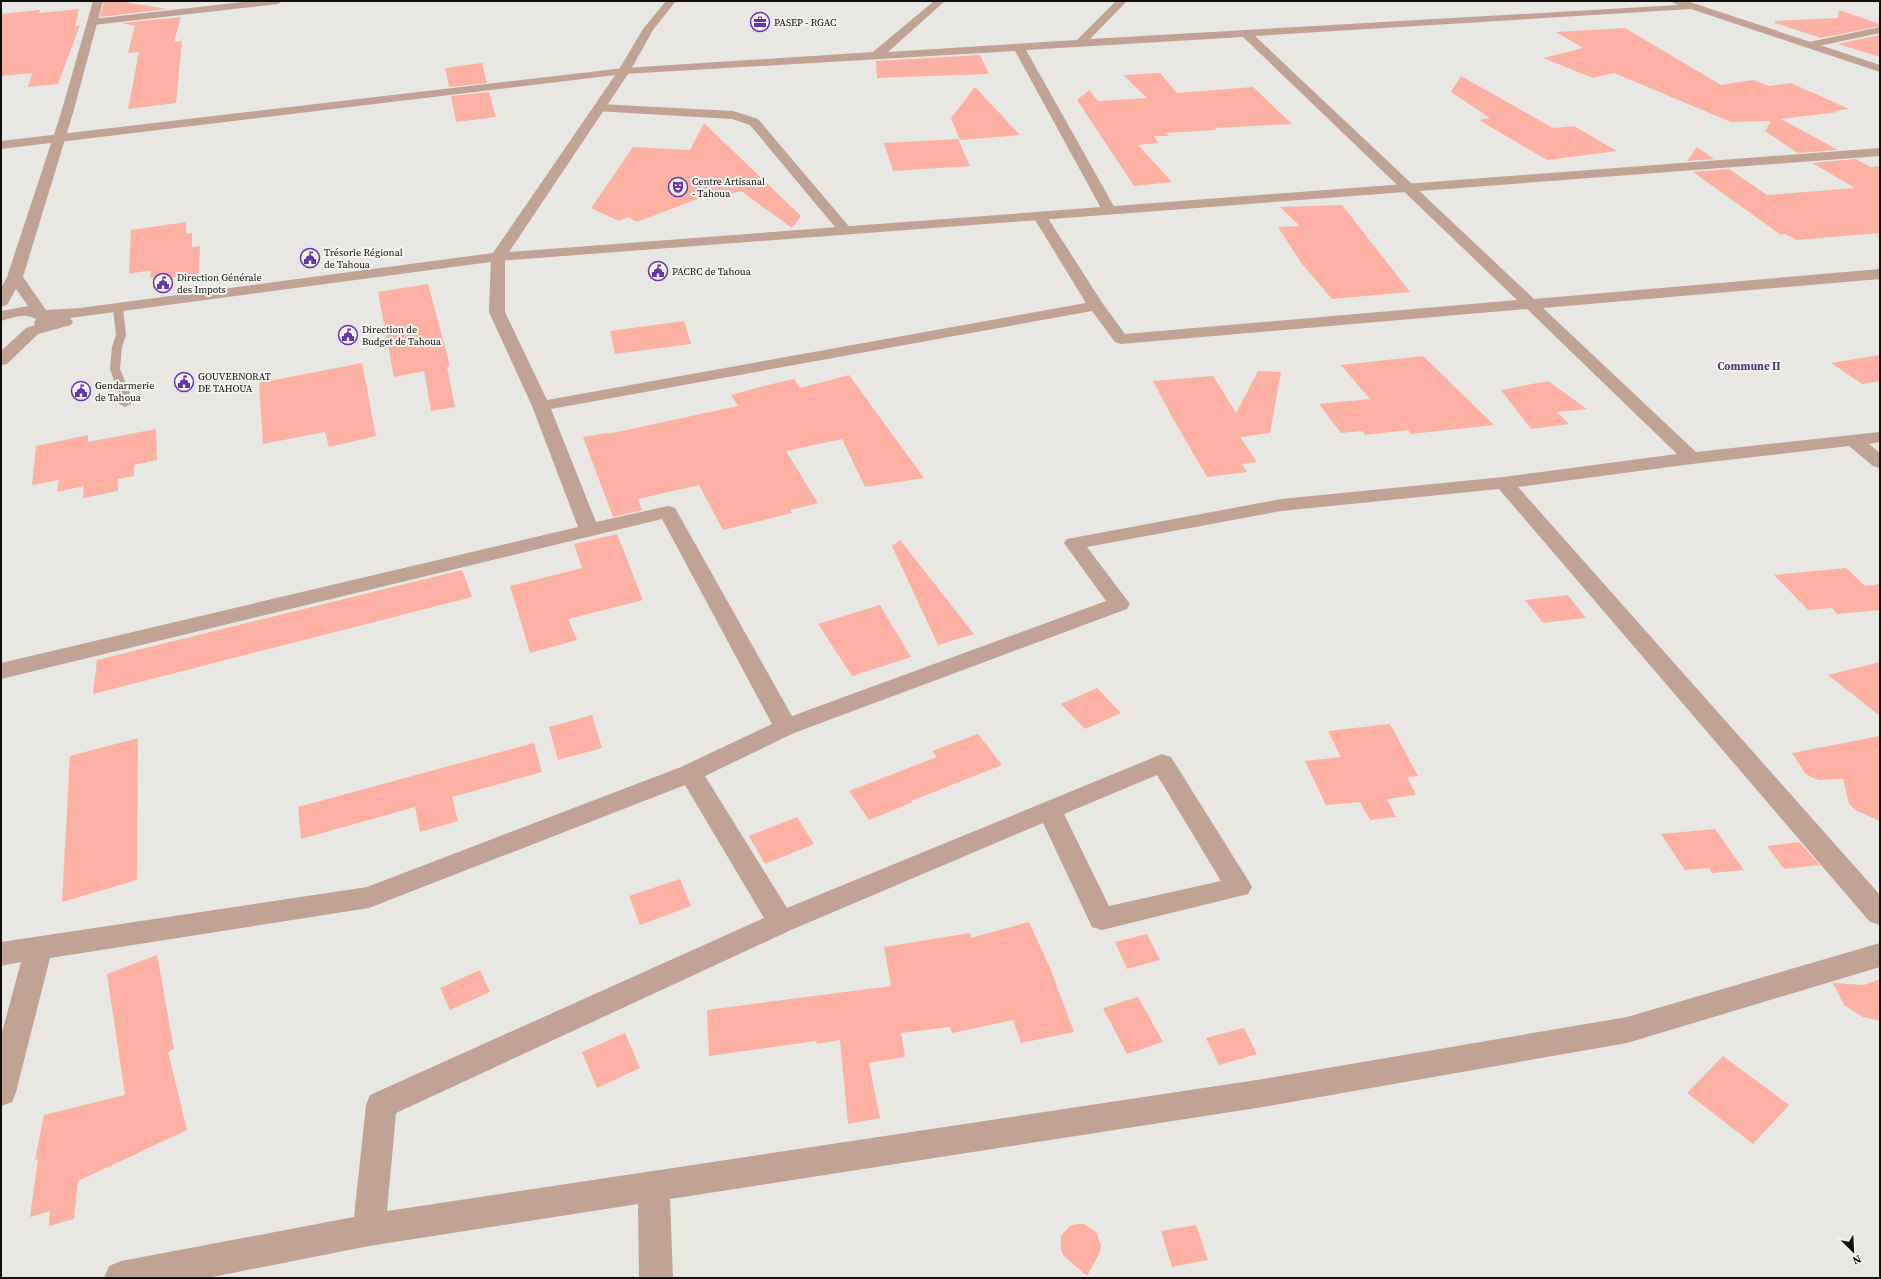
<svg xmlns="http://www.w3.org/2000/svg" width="1881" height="1279" font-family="'Source Serif 4',serif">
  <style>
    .building { fill: #fcb1a4 }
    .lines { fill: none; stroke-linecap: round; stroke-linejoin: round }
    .service { fill: #c0a394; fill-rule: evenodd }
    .minor { fill: #c0a394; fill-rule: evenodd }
    .tertiary { fill: #c0a394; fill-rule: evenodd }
    .labels { text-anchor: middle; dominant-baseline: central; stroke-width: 4; stroke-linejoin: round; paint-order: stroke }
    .far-poi-label { font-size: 10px; fill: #0f0f0e; stroke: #f5f4f1; text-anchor: start }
    .far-neighbourhood-label { font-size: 11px; font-weight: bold; fill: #4b3672; stroke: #f5f4f1 }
  </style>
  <rect width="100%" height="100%" fill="#e8e7e4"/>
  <g class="building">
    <path d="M104,1H118L167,9L100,17Z"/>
    <path d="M79,9L75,27L80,25L58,84L28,87L32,73L1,76V14L40,10L39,13Z"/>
    <path d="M1839,10L1880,24V26L1821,38L1775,23V21L1838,18Z"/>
    <path d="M181,17L174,42L182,41L176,103L128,109L139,52L128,53L135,26L122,23Z"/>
    <path d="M1625,28L1721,85L1753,80L1769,86L1791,83L1849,109L1834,111L1838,112L1781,119L1838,150L1798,153L1765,131L1771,121L1731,122L1614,73L1593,78L1543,58L1583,48L1556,32Z"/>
    <path d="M1880,35V57L1838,44Z"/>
    <path d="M980,55L989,74L877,78L876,61Z"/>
    <path d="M482,63L487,83L449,87L445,68Z"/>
    <path d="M1160,73L1177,93L1253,87L1292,124L1215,128L1216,130L1166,133L1169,136H1154L1158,143L1138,145L1172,182L1134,186L1077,100L1089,90L1098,101L1147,98L1123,75Z"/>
    <path d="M1461,76L1553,128L1574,126L1617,151L1547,160L1479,120L1490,118L1451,92Z"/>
    <path d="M975,87L1020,135L960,140L951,118Z"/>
    <path d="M489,92L496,117L456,122L451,96Z"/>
    <path d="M704,123L801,216L792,228L741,191L706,200L703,197L637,222L628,217L619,221L591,208L633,147L690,150Z"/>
    <path d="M958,139L970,166L893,171L884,143Z"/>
    <path d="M1697,147L1714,159L1687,161Z"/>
    <path d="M1856,159L1870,167L1880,166V233L1797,240L1785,234L1781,235L1693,172L1729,169L1767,195L1855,188L1812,163Z"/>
    <path d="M1342,205L1410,292L1332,299L1302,264L1278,227L1300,226L1280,207Z"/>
    <path d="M186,222V234L192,233V247L200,246L199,274L160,279L161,276L150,278L151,270L129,274L131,230Z"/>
    <path d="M428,284L450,366L447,367L455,407L431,411L424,371L394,377L378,292Z"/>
    <path d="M684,321L691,344L615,354L610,331Z"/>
    <path d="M1880,355V381L1862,384L1831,363Z"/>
    <path d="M1423,356L1494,425L1411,434L1408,430L1365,435L1362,431L1341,433L1319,404L1370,399L1341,365Z"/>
    <path d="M362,363L376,436L329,447L325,432L263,444L259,383Z"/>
    <path d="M1258,371L1281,372L1270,433L1240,437L1257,462L1242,464L1247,472L1207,477L1172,417L1153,381L1213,376L1236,413Z"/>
    <path d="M849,375L924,478L865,487L842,439L786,451L818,503L790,510L792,513L723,530L699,485L638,499L642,510L613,517L583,437L607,433L608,434L738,406L731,395L768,385L794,379L800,388Z"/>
    <path d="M1548,381L1587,409L1557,412L1569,424L1531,429L1501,390Z"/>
    <path d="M156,429L157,460L134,465V476L118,479V491L83,498L84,486L57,492L59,480L32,485L36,446L88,435V442Z"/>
    <path d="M617,534L643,600L568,619L577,640L530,653L510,586L582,568L574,544Z"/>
    <path d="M900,540L974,634L938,645L892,546Z"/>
    <path d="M1846,568L1865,586L1880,584V610L1837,614L1832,608L1808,610L1774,575Z"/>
    <path d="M462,570L472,597L93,694L97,660Z"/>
    <path d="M1568,595L1586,618L1543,623L1525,600Z"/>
    <path d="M880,605L911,657L852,676L818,624Z"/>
    <path d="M1880,662V716L1828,675Z"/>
    <path d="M1097,688L1121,713L1085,729L1061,704Z"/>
    <path d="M592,715L602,748L558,760L549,727Z"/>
    <path d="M1390,724L1418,776L1407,777L1416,795L1387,799L1396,817L1370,820L1360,802L1326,805L1305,761L1341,757L1328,731Z"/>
    <path d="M978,734L1002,765L911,801L913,802L869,820L849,791L937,757L932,751Z"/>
    <path d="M1880,736V821L1857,811L1849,804L1843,779L1819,780L1811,777L1805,773L1792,753Z"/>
    <path d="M138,738L137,880L62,902L70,756Z"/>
    <path d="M534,743L542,772L452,797L458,821L420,832L415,807L301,839L298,807Z"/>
    <path d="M797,817L814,844L765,864L749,836Z"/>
    <path d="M1715,829L1744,870L1712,873L1709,868L1685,870L1661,834Z"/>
    <path d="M1799,842L1820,865L1784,869L1767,846Z"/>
    <path d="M680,879L691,906L640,925L629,896Z"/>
    <path d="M1029,922L1050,968L1074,1032L1021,1043L1013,1020L952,1033L950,1027L901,1033L905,1057L869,1063L880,1118L848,1124L840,1040L817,1044L816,1041L709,1056L707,1010L891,986L884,947L970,933L971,938Z"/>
    <path d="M1147,934L1160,960L1127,969L1115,942Z"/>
    <path d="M157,955L174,1049L168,1052L187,1130L78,1181L74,1219L49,1226L50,1211L30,1217L38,1159L35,1160L44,1115L125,1095L107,974Z"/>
    <path d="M480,970L490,992L450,1010L440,988Z"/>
    <path d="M1880,979V1021L1863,1017L1850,1009L1844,1005L1833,983L1864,985Z"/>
    <path d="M1138,997L1163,1042L1127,1054L1103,1008Z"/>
    <path d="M1244,1028L1257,1054L1219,1065L1206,1038Z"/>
    <path d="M625,1033L640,1068L597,1088L582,1052Z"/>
    <path d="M1723,1056L1789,1105L1753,1144L1687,1093Z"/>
    <path d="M1077,1224H1084L1096,1232L1101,1245L1100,1252L1087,1276L1064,1256L1061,1250V1236L1070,1226Z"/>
    <path d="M1196,1225L1208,1260L1172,1267L1161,1231Z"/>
  </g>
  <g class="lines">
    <path class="service" d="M118,306L123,309L126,335L122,347L120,369L131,396V404L125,407L119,404V396L110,369L112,347L116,335L113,309Z"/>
    <g class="minor">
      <path d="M251,1H283L278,4L93,25L88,22L93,19Z"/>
      <path d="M934,1H945L888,52L1077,40L1116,1H1127L1090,39L1695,4L1696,6L1695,8L1691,9L1255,36L1534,299L1880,269V279L1543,308L1696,452L1880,432V442L1869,444L1880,453V468L1873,466L1849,446L1692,464L1518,487L1880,895V925L1870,922L1499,489L1281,511L1087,547L1130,604L1127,609L794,733L705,776L787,908L1162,754L1171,757L1248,880L1252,887L1248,894L1102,930L1092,927L1043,823L791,930L396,1113L387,1211L1263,1079L1627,1017L1880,943V967L1627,1043L1263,1107L670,1199L673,1278H639L638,1204L369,1246L207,1278H104L109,1266L121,1261L354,1217L366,1105L370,1095L764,918L685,785L369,908L50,958L16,1092L12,1102L1,1106V1036L21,962L1,966V942L367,887L681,767L772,724L662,519L1,679V663L578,527L532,406L489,312L491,257L493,254H503L505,257V312L547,400L1086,303L1032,215L1034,212H1044L1103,304L1125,334L1517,300L1243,37L1026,50L1116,210L1114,213H1104L1102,210L1015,51L624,74L1,149V141L624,68L873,52ZM1527,309L1677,454L1504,477L1281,499L1067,539L1064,543L1106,601L792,716L675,508L668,506L596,522L551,409L1092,311L1115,342L1121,344ZM1157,775L1221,881L1109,906L1064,814Z"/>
      <path d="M1880,27V33L1809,48L1803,45L1809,42Z"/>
      <path d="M599,104L733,111L758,119L852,230L850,233H840L750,125L732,119L595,111L593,108L595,105Z"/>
    </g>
    <g class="tertiary">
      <path d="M93,1H103L73,113L23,277L46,310L80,308L493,253L618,71L643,29L666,1H676L653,30L630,71L509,252L1880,148V156L498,261L70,318L73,322L71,325L38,334L7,364L1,365V351L26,328L35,325L34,323L36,319C25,312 12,318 1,321V311L28,306L16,289L7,305L1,307V288L7,277L61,113Z"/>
      <path d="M1672,1H1687L1880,65V72L1673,3Z"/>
    </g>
  </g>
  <defs>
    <symbol id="office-ring" viewBox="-11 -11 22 22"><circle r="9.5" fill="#f5f4f1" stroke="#6634ab" stroke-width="1.5"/><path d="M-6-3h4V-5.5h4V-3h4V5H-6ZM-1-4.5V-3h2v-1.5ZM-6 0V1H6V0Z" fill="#6634ab"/></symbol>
    <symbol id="theatre-ring" viewBox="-11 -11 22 22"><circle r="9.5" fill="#f5f4f1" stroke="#6634ab" stroke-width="1.5"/><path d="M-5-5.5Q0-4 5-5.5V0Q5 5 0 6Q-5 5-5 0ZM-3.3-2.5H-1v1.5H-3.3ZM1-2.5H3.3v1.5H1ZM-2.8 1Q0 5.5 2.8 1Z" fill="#6634ab"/></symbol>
    <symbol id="civic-ring" viewBox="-11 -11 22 22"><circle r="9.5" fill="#f5f4f1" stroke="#6634ab" stroke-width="1.5"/><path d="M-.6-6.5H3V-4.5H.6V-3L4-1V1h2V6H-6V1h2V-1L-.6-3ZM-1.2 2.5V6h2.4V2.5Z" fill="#6634ab"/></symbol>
  </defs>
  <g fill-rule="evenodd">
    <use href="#office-ring" x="749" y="11" width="22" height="22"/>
    <use href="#theatre-ring" x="667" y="176" width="22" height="22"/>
    <use href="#civic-ring" x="299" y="247" width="22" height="22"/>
    <use href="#civic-ring" x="647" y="260" width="22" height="22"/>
    <use href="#civic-ring" x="152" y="272" width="22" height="22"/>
    <use href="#civic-ring" x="337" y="324" width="22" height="22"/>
    <use href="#civic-ring" x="173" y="371" width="22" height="22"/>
    <use href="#civic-ring" x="70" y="380" width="22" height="22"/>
  </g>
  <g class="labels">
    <g class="far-poi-label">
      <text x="774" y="22">PASEP - RGAC</text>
      <text x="692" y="181">Centre Artisanal<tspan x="692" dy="12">- Tahoua</tspan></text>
      <text x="324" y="252">Trésorie Régional<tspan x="324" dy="12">de Tahoua</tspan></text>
      <text x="672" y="271">PACRC de Tahoua</text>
      <text x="177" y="277">Direction Générale<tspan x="177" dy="12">des Impots</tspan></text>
      <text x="362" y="329">Direction de<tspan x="362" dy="12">Budget de Tahoua</tspan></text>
      <text x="198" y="376">GOUVERNORAT<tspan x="198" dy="12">DE TAHOUA</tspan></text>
      <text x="95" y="385">Gendarmerie<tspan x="95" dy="12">de Tahoua</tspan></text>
    </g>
    <g class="far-neighbourhood-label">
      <text x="1749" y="366">Commune II</text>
    </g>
  </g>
  <rect width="1881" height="1279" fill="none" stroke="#0f0f0e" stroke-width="4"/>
  <g transform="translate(1853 1251) rotate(156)" stroke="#f5f4f1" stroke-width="3" paint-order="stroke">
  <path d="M0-3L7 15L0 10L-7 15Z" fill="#0f0f0e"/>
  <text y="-6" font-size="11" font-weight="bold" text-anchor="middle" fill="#0f0f0e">N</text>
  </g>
</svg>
